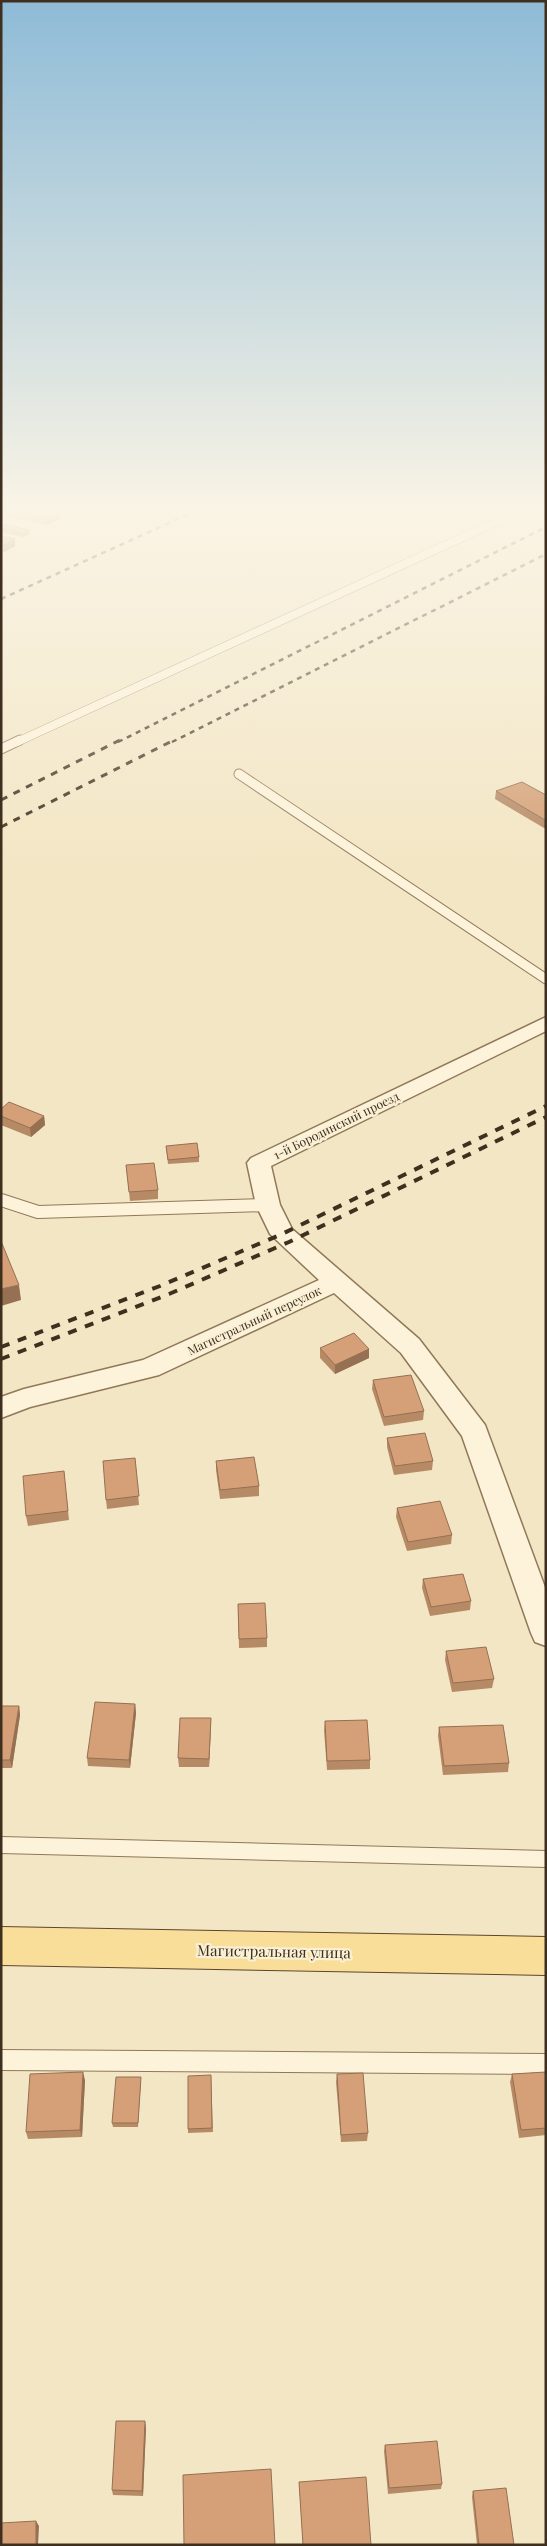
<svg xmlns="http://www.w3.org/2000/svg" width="547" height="2546" font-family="'Playfair Display',serif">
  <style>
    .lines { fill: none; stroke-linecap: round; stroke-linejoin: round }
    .lane-far4-casing { stroke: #907858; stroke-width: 9 }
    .lane-far3-casing { stroke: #907858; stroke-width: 11 }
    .lane-far2-casing { stroke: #907858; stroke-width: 14 }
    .lane-far1-casing { stroke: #907858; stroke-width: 18 }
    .lane-casing { stroke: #907858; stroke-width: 22 }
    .street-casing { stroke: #907858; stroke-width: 3 }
    .primary-casing { stroke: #5e452d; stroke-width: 2 }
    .lane-far4 { stroke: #fcf3da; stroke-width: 8 }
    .lane-far3 { stroke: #fcf3da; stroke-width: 9 }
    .lane-far2 { stroke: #fcf3da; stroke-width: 12 }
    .lane-far1 { stroke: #fcf3da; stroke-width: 16 }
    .lane { stroke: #fcf3da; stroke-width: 20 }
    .street { fill: #fcf3da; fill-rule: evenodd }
    .primary { fill: #f9de9a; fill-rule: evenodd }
    .rail-far2 { stroke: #3f2f1e; stroke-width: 2.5; stroke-dasharray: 5 5; stroke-linecap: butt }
    .rail-far1 { stroke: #3f2f1e; stroke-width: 3; stroke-dasharray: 7 7; stroke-linecap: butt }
    .rail { stroke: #3f2f1e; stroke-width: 4; stroke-dasharray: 9 9; stroke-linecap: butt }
    .wall { fill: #b78a66 }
    .shaded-wall { fill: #957053 }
    .building { fill: #d5a077; stroke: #957053 }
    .labels { text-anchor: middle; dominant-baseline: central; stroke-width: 4.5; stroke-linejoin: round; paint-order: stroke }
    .street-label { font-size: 12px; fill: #3f2f1e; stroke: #f9f0d5 }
    .near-street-label { font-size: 15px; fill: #3f2f1e; stroke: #f9f0d5 }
  </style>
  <rect width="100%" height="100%" fill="#f3e6c5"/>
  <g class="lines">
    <defs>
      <path id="lane-far4" d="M17,742L524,509"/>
      <g id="lane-far3">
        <path d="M1,749L20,740"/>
        <path d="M239,774L546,979"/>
      </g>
      <path id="lane-far2" d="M1,1200L38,1212L268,1205"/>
      <path id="lane-far1" d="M1,1845L546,1859"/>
      <path id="lane" d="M1,2060L546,2064"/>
      <path id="street" d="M546,1017V1031L271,1166L280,1205L292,1229L419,1339L485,1425L546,1590V1646L535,1642L531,1633L462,1436L401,1353L334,1293L159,1375L30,1407L1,1418V1397L24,1389L143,1360L319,1280L270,1234L256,1205L247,1163L251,1158Z"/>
      <path id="primary" d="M1,1927L546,1937V1975L1,1965Z"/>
    </defs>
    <use href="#lane-far4" class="lane-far4-casing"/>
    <use href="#lane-far3" class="lane-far3-casing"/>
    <use href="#lane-far2" class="lane-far2-casing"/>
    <use href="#lane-far1" class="lane-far1-casing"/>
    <use href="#lane" class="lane-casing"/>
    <use href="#street" class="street-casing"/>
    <use href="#primary" class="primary-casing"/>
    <use href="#lane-far4" class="lane-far4"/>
    <use href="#lane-far3" class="lane-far3"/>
    <use href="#lane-far2" class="lane-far2"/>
    <use href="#lane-far1" class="lane-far1"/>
    <use href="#lane" class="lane"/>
    <use href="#street" class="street"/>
    <use href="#primary" class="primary"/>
    <g class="rail-far2">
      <path d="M1,599L200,509"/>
      <path d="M118,742L546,527"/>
      <path d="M172,742L546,554"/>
    </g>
    <g class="rail-far1">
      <path d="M1,800L120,740"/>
      <path d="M1,827L174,740"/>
    </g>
    <g class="rail">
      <path d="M1,1347L160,1286L282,1234L546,1106"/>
      <path d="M1,1359L169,1294L289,1242L546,1117"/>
    </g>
  </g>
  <g class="wall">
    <path d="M1,509L61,518L47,525L1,515Z"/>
    <path d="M1,527L29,534L23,537L1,532Z"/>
    <path d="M1,536L15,546L4,552L1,551Z"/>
    <path d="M496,791L546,795V827L544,828L495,799Z"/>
    <path d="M1,1109L44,1116L45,1125L31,1137L1,1125Z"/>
    <path d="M166,1146L199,1157V1162L168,1164Z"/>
    <path d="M126,1165L158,1190V1199L130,1201Z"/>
    <path d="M320,1348L369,1349V1358L335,1374L320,1358Z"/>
    <path d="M373,1380L424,1411L423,1420L384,1426L372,1389Z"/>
    <path d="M387,1438L433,1461L432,1470L394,1475L387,1447Z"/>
    <path d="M135,1458L139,1505L107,1509L106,1500Z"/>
    <path d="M216,1461L259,1486V1496L220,1499L216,1470Z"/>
    <path d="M64,1471L69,1520L28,1526L26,1516Z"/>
    <path d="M397,1508L452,1535L451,1544L407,1551L396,1517Z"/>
    <path d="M423,1579L471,1601L470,1610L430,1616L422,1588Z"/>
    <path d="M238,1604L267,1638V1647L239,1648Z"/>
    <path d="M446,1651L494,1679L492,1688L452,1692L445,1660Z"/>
    <path d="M135,1704L136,1713L130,1768L88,1766L87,1758Z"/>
    <path d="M1,1706H19L20,1715L12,1768H1Z"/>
    <path d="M211,1718L209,1767H179L178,1758Z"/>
    <path d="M325,1721L370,1760V1769L327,1770L324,1730Z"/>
    <path d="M439,1727L509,1763L508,1772L443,1775L438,1736Z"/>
    <path d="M546,2072V2135L519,2138L510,2082L512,2074Z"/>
    <path d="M337,2074L368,2133L367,2141L341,2142L336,2082Z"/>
    <path d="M211,2075L213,2132L188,2133V2129Z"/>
    <path d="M85,2080L82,2137L28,2139L26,2132Z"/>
    <path d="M141,2081L138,2127H113L112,2123Z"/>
    <path d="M146,2427L143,2496L113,2495L112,2490Z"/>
    <path d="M385,2445L442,2484L441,2489L388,2494L384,2451Z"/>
    <path d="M299,2482L371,2545H303Z"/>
    <path d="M473,2491L514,2545H477L472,2497Z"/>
  </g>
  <g class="shaded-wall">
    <path d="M61,511V518L47,525L46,519Z"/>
    <path d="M29,530V534L23,537V533Z"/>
    <path d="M15,539V546L4,552V545Z"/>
    <path d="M546,819V827L544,828L545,820Z"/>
    <path d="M44,1116L45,1125L31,1137L30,1128Z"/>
    <path d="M19,1285L21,1300L1,1306V1289Z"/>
    <path d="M369,1349V1358L335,1374V1365Z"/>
    <path d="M135,1704L136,1713L130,1768L129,1760Z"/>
    <path d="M19,1706L20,1715L12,1768L10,1760Z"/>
    <path d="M211,1718V1727L209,1767V1759Z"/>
    <path d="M83,2072L85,2080L82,2137L80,2130Z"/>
    <path d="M145,2421L146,2427L143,2496L142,2491Z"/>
    <path d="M36,2521L39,2526L38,2545H36Z"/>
  </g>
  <g class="building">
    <path d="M2,509H51L61,511L46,519Z"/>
    <path d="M6,525L29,530L23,533L1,528V527Z"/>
    <path d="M1,536L15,539L4,545L1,544Z"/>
    <path d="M522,782L546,795V819L545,820L496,791Z"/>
    <path d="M9,1102L44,1116L30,1128L1,1116V1109Z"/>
    <path d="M197,1143L199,1157L168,1160L166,1146Z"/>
    <path d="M154,1163L158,1190L129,1192L126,1165Z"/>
    <path d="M1,1241L19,1285L1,1289Z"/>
    <path d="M354,1333L369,1349L335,1365L320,1348Z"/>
    <path d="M411,1375L424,1411L384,1417L373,1380Z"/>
    <path d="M425,1433L433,1461L395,1466L387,1438Z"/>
    <path d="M254,1457L259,1486L220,1490L216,1461Z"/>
    <path d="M135,1458L139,1496L106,1500L103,1461Z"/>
    <path d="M64,1471L68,1511L26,1516L23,1476Z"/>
    <path d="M440,1501L452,1535L408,1542L397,1508Z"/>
    <path d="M463,1574L471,1601L431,1607L423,1579Z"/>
    <path d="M265,1603L267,1638L239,1639L238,1604Z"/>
    <path d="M486,1647L494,1679L453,1683L446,1651Z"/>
    <path d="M95,1702L135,1704L129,1760L87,1758Z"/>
    <path d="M1,1706H19L10,1760H1Z"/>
    <path d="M180,1718H211L209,1759L178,1758Z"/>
    <path d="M367,1720L370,1760L327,1761L325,1721Z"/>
    <path d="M503,1725L509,1763L444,1766L439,1727Z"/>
    <path d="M83,2072L80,2130L26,2132L30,2074Z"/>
    <path d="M546,2072V2128L521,2130L512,2074Z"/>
    <path d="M363,2073L368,2133L341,2135L337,2074Z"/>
    <path d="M211,2075L212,2128L188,2129V2076Z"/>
    <path d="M116,2077H141L138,2123H112Z"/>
    <path d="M116,2421H145L142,2491L112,2490Z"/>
    <path d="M437,2441L442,2484L389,2488L385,2445Z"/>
    <path d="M271,2469L275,2545H184L183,2475Z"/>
    <path d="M366,2477L371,2545H303L299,2482Z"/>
    <path d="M506,2488L514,2545H479L473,2491Z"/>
    <path d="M36,2521V2545H1V2523Z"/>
  </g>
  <linearGradient id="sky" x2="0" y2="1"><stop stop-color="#8ebbd7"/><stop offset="0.59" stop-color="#faf4e5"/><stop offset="1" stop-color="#faf4e5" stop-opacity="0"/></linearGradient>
  <rect width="547" height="866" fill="url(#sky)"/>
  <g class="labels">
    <g class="street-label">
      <text transform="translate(336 1125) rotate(-26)">1-й Бородинский проезд</text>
      <text transform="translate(254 1320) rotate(-25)">Магистральный переулок</text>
    </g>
    <g class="near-street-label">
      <text transform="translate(274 1951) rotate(1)">Магистральная улица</text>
    </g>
  </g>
  <rect width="547" height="2546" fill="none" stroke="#3f2f1e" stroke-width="5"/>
</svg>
